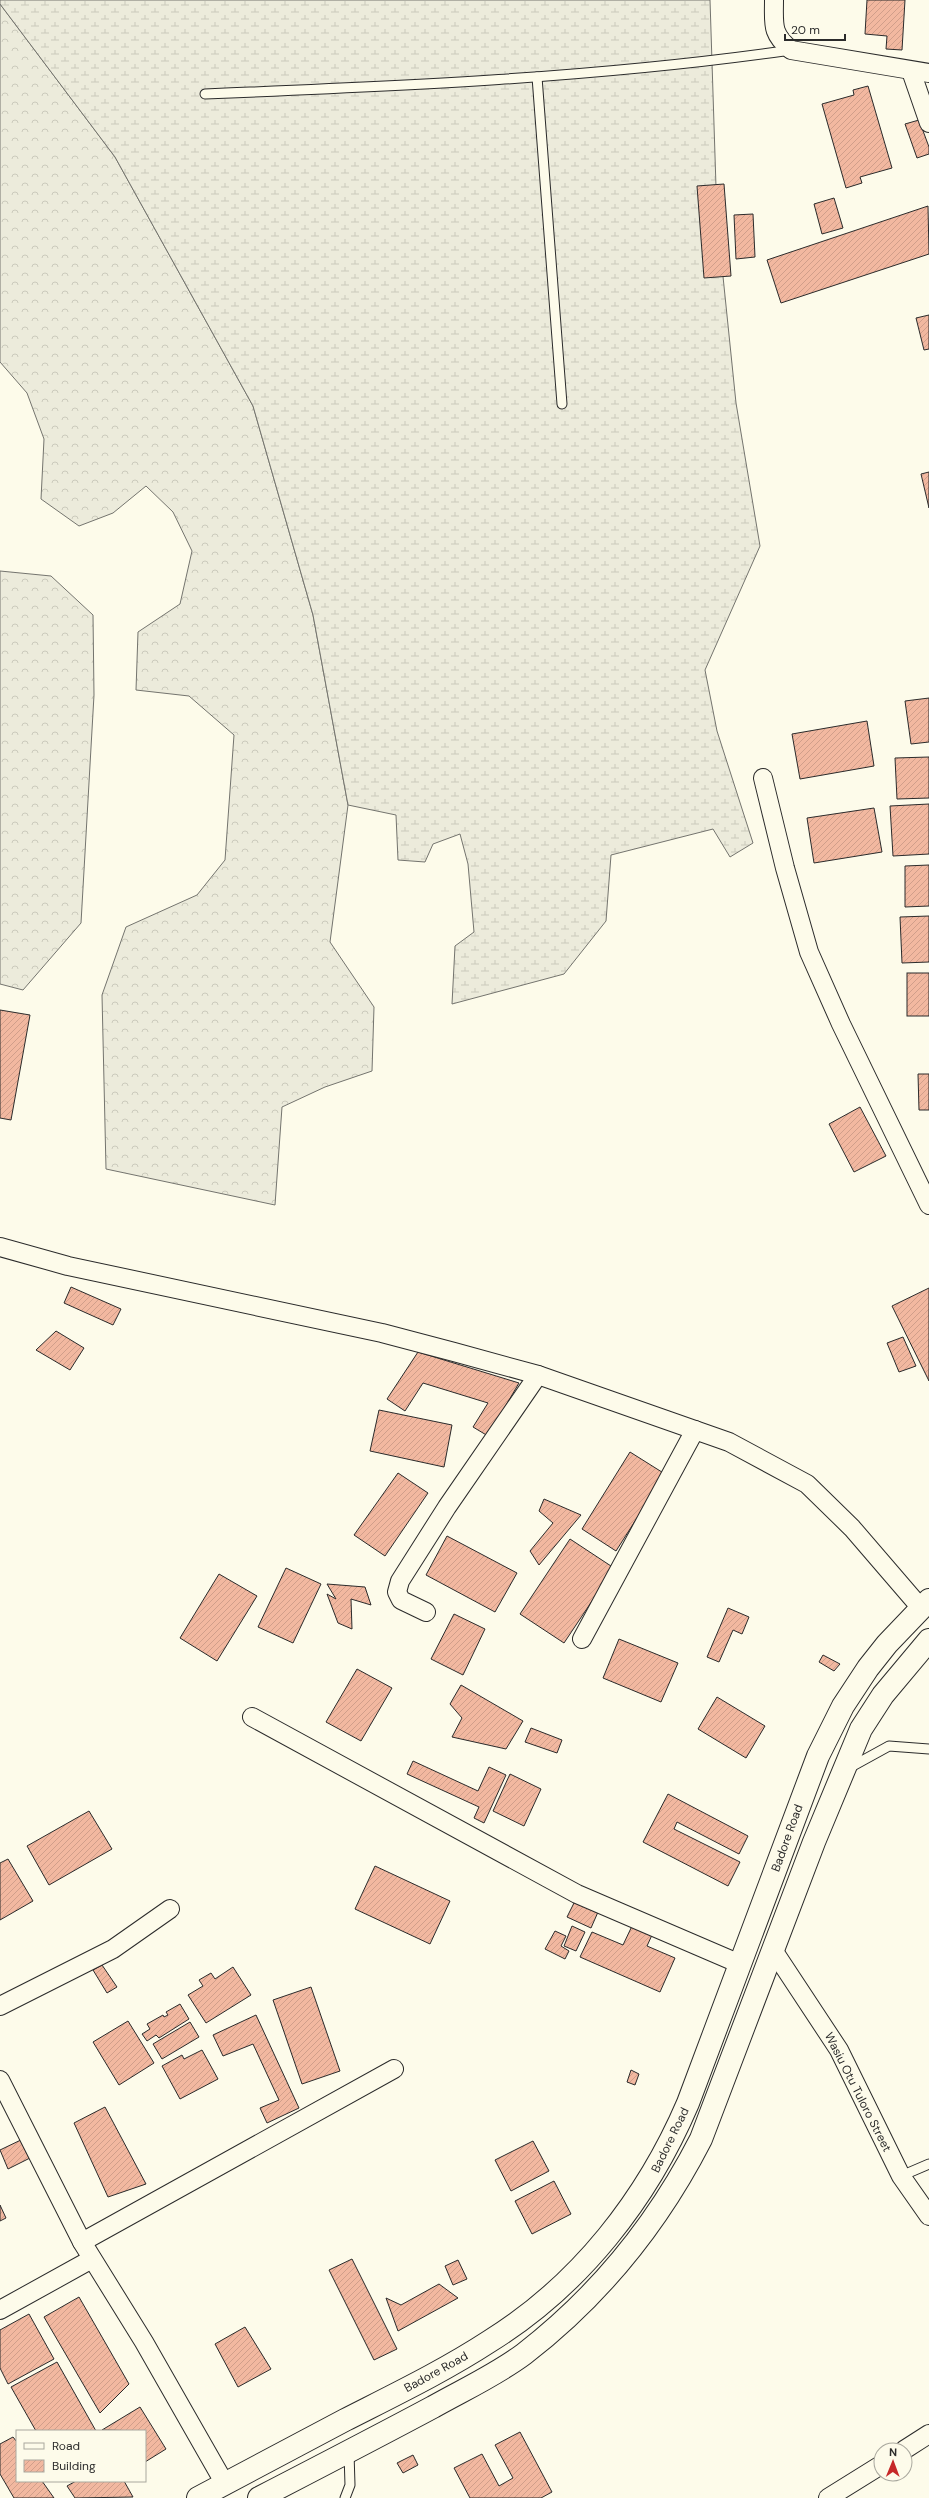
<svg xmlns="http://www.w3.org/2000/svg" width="929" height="2498" font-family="'DM Sans',sans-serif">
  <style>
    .forest { fill: url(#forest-crowns); stroke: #74746e }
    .wetland { fill: url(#wetland-marsh); stroke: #74746e }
    .building { fill: url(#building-hatch); stroke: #2b2b2b }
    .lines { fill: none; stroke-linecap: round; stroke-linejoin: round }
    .service-casing { stroke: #2b2b2b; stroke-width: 11 }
    .minor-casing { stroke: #2b2b2b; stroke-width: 20 }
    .secondary-casing { stroke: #2b2b2b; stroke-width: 24 }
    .service { stroke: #fdfbea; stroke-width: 9 }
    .minor { stroke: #fdfbea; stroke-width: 18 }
    .secondary { stroke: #fdfbea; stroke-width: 22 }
    .labels { text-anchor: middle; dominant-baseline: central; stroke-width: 3; stroke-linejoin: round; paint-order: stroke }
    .street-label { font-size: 12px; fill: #2b2b2b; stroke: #fdfbea }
  </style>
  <defs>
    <pattern id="forest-crowns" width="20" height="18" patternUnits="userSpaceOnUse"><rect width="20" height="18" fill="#ecebdb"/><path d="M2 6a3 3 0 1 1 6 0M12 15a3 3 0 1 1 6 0" fill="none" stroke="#cbcabc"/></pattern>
    <pattern id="wetland-marsh" width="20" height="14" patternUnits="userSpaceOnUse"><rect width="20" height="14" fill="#ecebdb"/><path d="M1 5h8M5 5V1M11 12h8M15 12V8" fill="none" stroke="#cbcabc"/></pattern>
    <pattern id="building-hatch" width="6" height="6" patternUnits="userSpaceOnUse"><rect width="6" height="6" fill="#f2b8a0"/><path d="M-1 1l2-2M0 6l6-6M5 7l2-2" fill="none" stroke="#d09e8a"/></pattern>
  </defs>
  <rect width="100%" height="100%" fill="#fdfbea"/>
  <g class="forest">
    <path d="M0,4L115,157L253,406L313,615L348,805L330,942L374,1007L372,1071L325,1087L282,1107L275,1205L106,1169L102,995L126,927L197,895L225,860L234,735L189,696L136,690L138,632L180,604L192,551L173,512L146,486L113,513L79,526L41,499L44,439L27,393L0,362Z"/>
    <path d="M0,571L51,576L93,615L94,695L81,923L23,990L0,984Z"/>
  </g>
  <path class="wetland" d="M0,0H710L717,218L736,403L760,546L705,670L717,731L753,843L730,857L713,829L611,855L606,921L564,974L452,1004L455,946L474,932L468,864L460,834L433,844L425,862L398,860L396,815L348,805L313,615L253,406L115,157L0,4Z"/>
  <g class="building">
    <path d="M867,0H905L902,50L886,49L887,36L865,34Z"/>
    <path d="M868,86L892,168L860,177L862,183L846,188L822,104L854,95L853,90Z"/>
    <path d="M919,120L929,147V154L917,158L905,124Z"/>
    <path d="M724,184L731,276L704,278L697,186Z"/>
    <path d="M834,198L843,228L822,234L814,204Z"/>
    <path d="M928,206L929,254L781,303L767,260Z"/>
    <path d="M753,214L755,257L736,259L734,215Z"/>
    <path d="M929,315V349L924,350L916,318Z"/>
    <path d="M929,472V508L921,474Z"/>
    <path d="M929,698V742L911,744L905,701Z"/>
    <path d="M867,721L874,766L800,779L792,734Z"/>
    <path d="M929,757V798L897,799L895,758Z"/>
    <path d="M929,804V854L893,856L890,806Z"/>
    <path d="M874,808L882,852L814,863L807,818Z"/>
    <path d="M929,865V906L905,907V866Z"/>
    <path d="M929,916V962L902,963L900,917Z"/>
    <rect x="907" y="973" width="22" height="43"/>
    <path d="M0,1010L30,1015L11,1120L0,1118Z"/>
    <path d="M918,1074H929V1110H919Z"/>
    <path d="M860,1107L886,1156L854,1172L829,1124Z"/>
    <path d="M71,1287L121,1309L113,1325L64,1303Z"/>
    <path d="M929,1288V1381L892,1306Z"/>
    <path d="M56,1331L84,1348L70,1370L36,1350Z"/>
    <path d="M903,1337L916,1366L899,1372L887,1343Z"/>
    <path d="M418,1352L519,1383L488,1436L473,1427L488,1403L423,1383L405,1411L387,1399Z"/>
    <path d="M379,1410L452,1425L444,1467L370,1451Z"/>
    <path d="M630,1452L665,1474L616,1551L582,1529Z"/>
    <path d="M398,1473L428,1493L385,1556L354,1535Z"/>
    <path d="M544,1499L581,1515L539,1565L530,1551L553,1523L539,1511Z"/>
    <path d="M447,1536L517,1573L495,1612L426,1575Z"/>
    <path d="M570,1539L614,1568L564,1643L520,1614Z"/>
    <path d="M286,1568L321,1584L293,1643L258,1627Z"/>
    <path d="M219,1574L257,1596L217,1661L180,1638Z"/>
    <path d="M327,1584L365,1587L371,1605L351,1599L352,1629L338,1623L327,1594L336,1599Z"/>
    <path d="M728,1608L749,1617L742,1634L733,1630L719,1662L707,1657Z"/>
    <path d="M454,1614L485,1629L463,1675L431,1659Z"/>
    <path d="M619,1639L678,1663L661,1702L603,1678Z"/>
    <path d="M823,1655L840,1664L834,1671L819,1662Z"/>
    <path d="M357,1669L392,1688L361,1741L326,1722Z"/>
    <path d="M461,1685L523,1721L506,1749L452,1737L462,1718L450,1704Z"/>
    <path d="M717,1697L765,1726L746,1758L698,1729Z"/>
    <path d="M531,1728L562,1740L557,1753L525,1742Z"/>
    <path d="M413,1761L478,1791L489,1767L506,1775L484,1823L474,1818L479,1807L407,1774Z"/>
    <path d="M510,1774L541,1789L524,1826L493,1811Z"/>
    <path d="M668,1794L748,1836L739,1854L677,1822L674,1829L740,1862L728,1886L643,1842Z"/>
    <path d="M89,1811L112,1849L49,1885L27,1846Z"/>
    <path d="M8,1859L33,1901L0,1920V1863Z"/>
    <path d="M375,1866L450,1901L430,1944L355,1909Z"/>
    <path d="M575,1901L598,1912L591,1928L567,1917Z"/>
    <path d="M572,1926L585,1932L576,1951L564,1946Z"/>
    <path d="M632,1926L652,1935L647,1946L675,1958L660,1992L580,1957L592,1932L623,1945Z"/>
    <path d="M555,1931L566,1936L561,1946L569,1951L565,1959L545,1949Z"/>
    <path d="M102,1965L117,1987L107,1993L93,1970Z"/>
    <path d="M233,1967L251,1995L206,2023L188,1995L203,1986L199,1980L211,1973L215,1979Z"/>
    <path d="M311,1987L340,2071L302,2084L273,2000Z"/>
    <path d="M180,2004L189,2019L159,2038L156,2035L147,2041L142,2034L150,2029L147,2024L163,2015L164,2017L168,2015L166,2012Z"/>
    <path d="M256,2015L299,2108L267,2123L260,2108L279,2100L253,2044L223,2056L213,2035Z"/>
    <path d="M128,2021L154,2063L119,2085L93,2042Z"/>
    <path d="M190,2022L199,2037L162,2059L153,2044Z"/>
    <path d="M202,2050L218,2079L180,2099L162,2066L182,2055L184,2059Z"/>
    <path d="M631,2070L639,2074L635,2085L627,2082Z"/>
    <path d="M105,2107L146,2184L108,2197L74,2123Z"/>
    <path d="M25,2138L34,2156L8,2169L0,2150Z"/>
    <path d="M533,2141L549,2171L511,2191L495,2160Z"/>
    <path d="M554,2181L571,2214L532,2234L515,2201Z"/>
    <path d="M0,2205L6,2218L0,2221Z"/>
    <path d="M352,2259L397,2349L374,2360L329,2270Z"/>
    <path d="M458,2260L467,2279L453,2285L445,2266Z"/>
    <path d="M439,2284L458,2298L398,2331L386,2298L401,2305Z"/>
    <path d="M79,2297L129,2384L100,2413L44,2317Z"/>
    <path d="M29,2314L54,2359L8,2384L0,2368V2330Z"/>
    <path d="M245,2327L271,2369L238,2387L215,2344Z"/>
    <path d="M57,2362L96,2431H36L11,2387Z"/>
    <path d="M140,2407L166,2449L145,2462V2431L102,2430Z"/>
    <path d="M520,2432L552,2492L541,2498H470L454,2468L482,2454L499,2486L513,2478L495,2445Z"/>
    <path d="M13,2437L17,2442V2481H42L54,2498H14L0,2474V2444Z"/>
    <path d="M413,2455L418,2465L403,2473L397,2463Z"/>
    <path d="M76,2481H124L133,2497L75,2498L67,2486Z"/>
  </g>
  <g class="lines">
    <defs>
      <g id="service">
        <path d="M537,77L562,404"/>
        <path d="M205,94C401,86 597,78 791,50"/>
        <path d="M849,1768L889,1746L929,1749"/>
        <path d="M901,2176L929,2164"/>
        <path d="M345,2498L350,2485L349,2453"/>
      </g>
      <g id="minor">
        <path d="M774,0C774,25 771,33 791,50L929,73"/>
        <path d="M911,71L929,123"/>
        <path d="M763,778L785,868L809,952L841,1024L929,1205"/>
        <path d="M0,1247L68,1266L382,1333L454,1352L538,1375L729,1442L807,1484L852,1528L920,1607"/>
        <path d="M426,1612L401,1600L397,1592L400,1581L447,1507L538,1375"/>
        <path d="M582,1639L695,1430"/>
        <path d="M252,1717L577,1894L740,1964"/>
        <path d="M773,1950L839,2050L901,2176L929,2216"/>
        <path d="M0,2006L113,1949L170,1909"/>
        <path d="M0,2080L82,2242L144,2342L225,2484"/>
        <path d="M82,2242L394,2069"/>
        <path d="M0,2310L92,2259"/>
        <path d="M904,2450L929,2434"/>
        <path d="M828,2498L881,2465"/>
      </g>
      <g id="secondary">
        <path d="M198,2498C247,2472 296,2446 345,2420C394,2395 444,2371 490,2341C580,2285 647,2199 688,2103L818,1756L843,1706L868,1668L887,1644L929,1600"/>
        <path d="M259,2498C317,2468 375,2438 433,2407C463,2390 496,2375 524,2354C599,2296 658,2223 701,2139L814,1842L861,1729L883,1695L929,1640"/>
      </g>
    </defs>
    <use href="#service" class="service-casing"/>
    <use href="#minor" class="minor-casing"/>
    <use href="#secondary" class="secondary-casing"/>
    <use href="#service" class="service"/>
    <use href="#minor" class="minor"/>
    <use href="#secondary" class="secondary"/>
  </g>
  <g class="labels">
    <g class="street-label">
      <text transform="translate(787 1838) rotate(-70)">Badore Road</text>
      <text transform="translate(858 2092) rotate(63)">Wasiu Otu Tuloro Street</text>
      <text transform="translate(670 2140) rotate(-64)">Badore Road</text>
      <text transform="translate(436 2372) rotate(-29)">Badore Road</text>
    </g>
  </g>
  <rect x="16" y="2430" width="130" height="52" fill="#fdfbea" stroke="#a9a89e"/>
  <rect x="24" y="2443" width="20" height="6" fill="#fdfbea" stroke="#a9a89e"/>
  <text x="52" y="2450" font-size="12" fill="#2b2b2b">Road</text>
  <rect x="24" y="2460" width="20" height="12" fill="url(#building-hatch)" stroke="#a9a89e"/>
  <text x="52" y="2470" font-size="12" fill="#2b2b2b">Building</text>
  <g transform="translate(893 2462) rotate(1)"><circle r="19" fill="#fdfbea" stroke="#a9a89e"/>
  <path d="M0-3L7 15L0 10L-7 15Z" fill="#c62828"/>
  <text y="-6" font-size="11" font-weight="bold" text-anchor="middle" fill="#2b2b2b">N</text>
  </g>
  <path d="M785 34v6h60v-6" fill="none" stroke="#2b2b2b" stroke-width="2"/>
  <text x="791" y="34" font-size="12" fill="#2b2b2b" stroke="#fdfbea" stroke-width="3" paint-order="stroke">20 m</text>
</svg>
